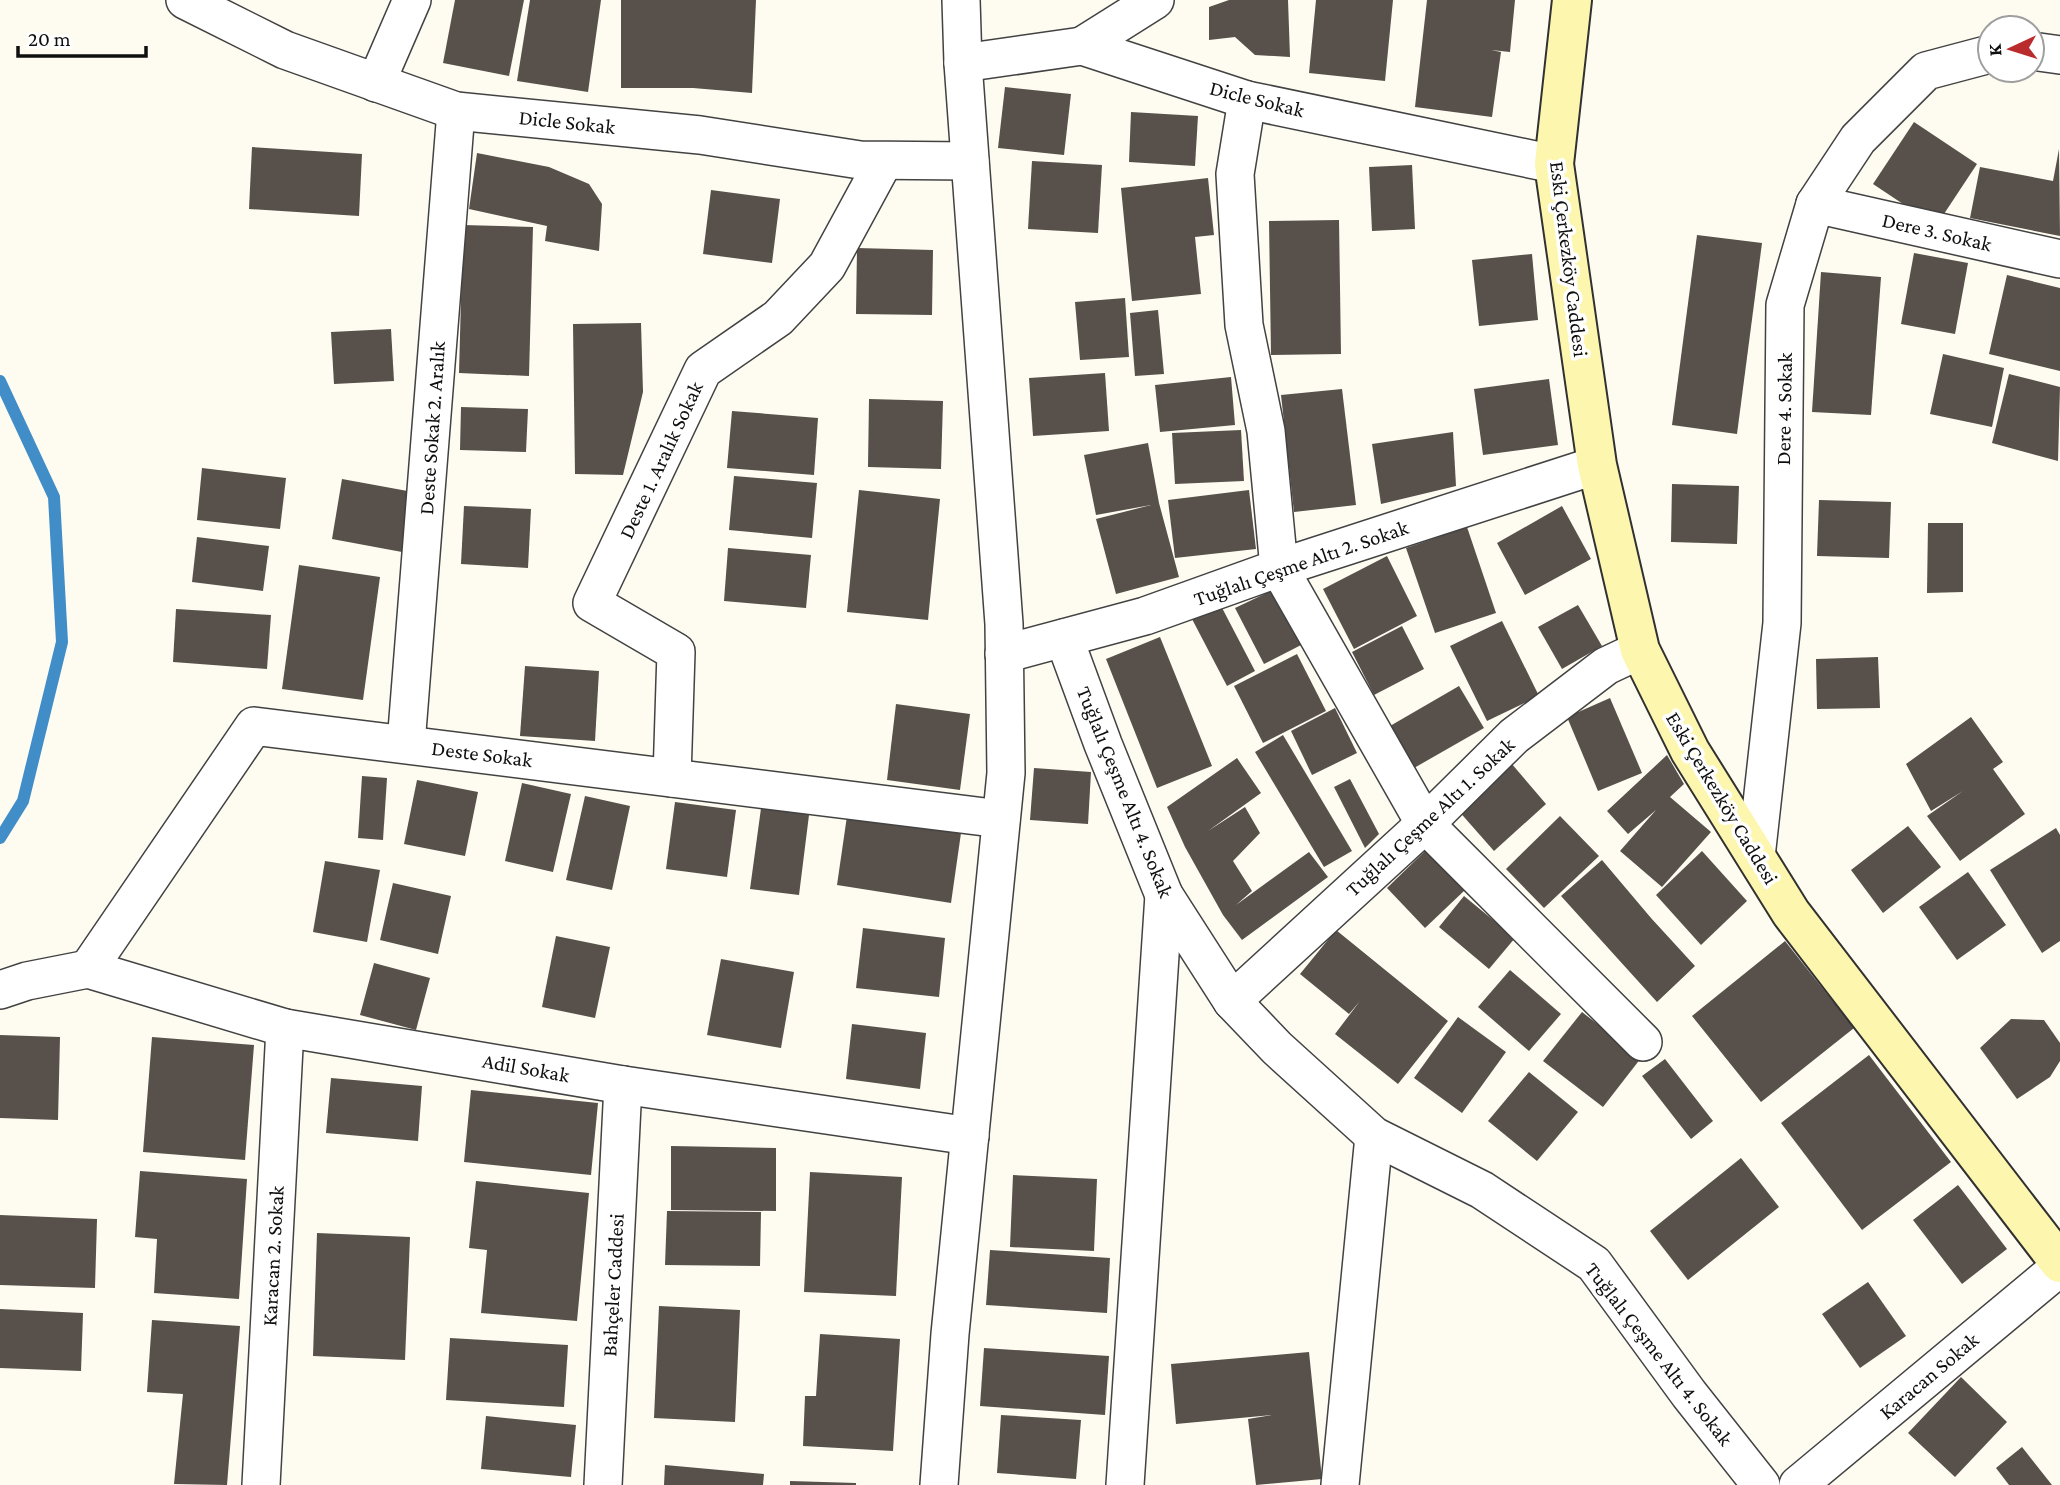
<svg xmlns="http://www.w3.org/2000/svg" width="2060" height="1485" font-family="'Crimson Pro',serif">
  <style>
    .lines { fill: none; stroke-linecap: round; stroke-linejoin: round }
    .stream { stroke: #418dc8; stroke-width: 12 }
    .building { fill: #57504b }
    .street-casing { stroke: #424242; stroke-width: 40 }
    .secondary-casing { stroke: #313131; stroke-width: 42 }
    .street { stroke: #fff; stroke-width: 37 }
    .secondary { stroke: #fcf6ae; stroke-width: 38 }
    .labels { text-anchor: middle; dominant-baseline: central; stroke-width: 7; stroke-linejoin: round; paint-order: stroke }
    .street-label { font-size: 21px; fill: #0f0f0f; stroke: #fff }
  </style>
  <rect width="100%" height="100%" fill="#fefcf1"/>
  <g class="lines">
    <path class="stream" d="M0,381L54,497L62,642L23,801L0,838"/>
  </g>
  <g class="building">
    <path d="M455,0H524L509,76L443,63Z"/>
    <path d="M530,0H601L588,92L517,81Z"/>
    <path d="M621,0H756L752,93L693,88H621Z"/>
    <path d="M1229,0H1288L1290,57L1255,55L1235,37L1209,40V7Z"/>
    <path d="M1316,0H1393L1385,81L1309,73Z"/>
    <path d="M1427,0H1515L1510,52L1491,50L1501,52L1492,117L1415,107Z"/>
    <path d="M1005,87L1071,94L1064,155L998,148Z"/>
    <path d="M1131,112L1198,116L1195,166L1129,162Z"/>
    <path d="M1914,122L1977,164L1936,226L1873,184Z"/>
    <path d="M252,147L362,154L359,216L249,209Z"/>
    <path d="M2059,149L2060,236L1970,218L1980,167L2053,181Z"/>
    <path d="M477,153L549,167L589,184L602,204L599,251L545,241L547,226L469,209Z"/>
    <path d="M1032,161L1102,165L1098,233L1028,229Z"/>
    <path d="M1412,165L1415,229L1372,231L1369,167Z"/>
    <path d="M1208,178L1214,235L1195,237L1201,294L1132,301L1121,188Z"/>
    <path d="M711,190L780,199L772,263L703,254Z"/>
    <path d="M1339,220L1341,354L1271,355L1269,221Z"/>
    <path d="M463,225L533,227L529,376L459,373Z"/>
    <path d="M1697,235L1762,243L1737,434L1672,425Z"/>
    <path d="M857,248L933,250L932,315L856,314Z"/>
    <path d="M1914,253L1968,263L1955,334L1901,324Z"/>
    <path d="M1532,254L1538,320L1479,326L1472,260Z"/>
    <path d="M1821,272L1881,277L1871,415L1812,412Z"/>
    <path d="M2007,275L2060,288V371L1989,354Z"/>
    <path d="M1125,298L1129,357L1080,360L1075,302Z"/>
    <path d="M1158,310L1164,374L1135,376L1130,313Z"/>
    <path d="M641,323L643,392L623,475L575,474L573,324Z"/>
    <path d="M391,329L394,381L334,384L331,332Z"/>
    <path d="M1943,354L2004,368L1992,427L1930,414Z"/>
    <path d="M1105,373L1109,431L1033,436L1029,378Z"/>
    <path d="M2009,374L2060,387L2058,461L1992,443Z"/>
    <path d="M1231,377L1235,425L1160,432L1155,385Z"/>
    <path d="M1549,379L1558,445L1483,455L1474,389Z"/>
    <path d="M1342,389L1356,505L1294,512L1281,395Z"/>
    <path d="M869,399L943,401L941,469L868,467Z"/>
    <path d="M461,407L528,409L526,452L460,450Z"/>
    <path d="M732,411L818,418L814,475L727,468Z"/>
    <path d="M1241,430L1244,481L1175,484L1172,433Z"/>
    <path d="M1453,432L1456,486L1381,504L1372,444Z"/>
    <path d="M1148,443L1159,503L1179,577L1116,594L1096,519L1151,505L1096,515L1084,455Z"/>
    <path d="M202,468L286,478L280,529L197,520Z"/>
    <path d="M734,476L817,483L812,538L729,530Z"/>
    <path d="M342,479L413,492L402,552L332,539Z"/>
    <path d="M1672,484L1739,486L1737,544L1671,542Z"/>
    <path d="M859,490L940,499L928,620L847,612Z"/>
    <path d="M1249,490L1256,549L1175,558L1168,500Z"/>
    <path d="M1819,500L1891,502L1889,558L1817,556Z"/>
    <path d="M464,506L531,509L528,568L461,564Z"/>
    <path d="M1562,506L1591,559L1525,595L1497,543Z"/>
    <path d="M1928,523H1963V592L1927,593Z"/>
    <path d="M1467,527L1496,613L1435,633L1406,548Z"/>
    <path d="M197,537L269,546L263,591L192,582Z"/>
    <path d="M728,548L811,555L806,608L724,601Z"/>
    <path d="M1387,556L1417,616L1354,649L1323,589Z"/>
    <path d="M299,565L380,577L363,700L282,689Z"/>
    <path d="M1275,589L1303,644L1264,664L1235,608Z"/>
    <path d="M1220,604L1255,671L1227,686L1192,619Z"/>
    <path d="M1578,605L1602,646L1562,669L1538,627Z"/>
    <path d="M176,609L271,615L267,669L173,662Z"/>
    <path d="M1502,621L1539,696L1487,721L1450,646Z"/>
    <path d="M1402,626L1424,669L1374,695L1352,652Z"/>
    <path d="M1160,637L1212,766L1157,788L1106,659Z"/>
    <path d="M1297,654L1326,711L1263,743L1234,686Z"/>
    <path d="M1878,657L1880,708L1817,709L1816,659Z"/>
    <path d="M525,666L599,671L595,741L520,736Z"/>
    <path d="M1459,686L1484,728L1414,768L1390,726Z"/>
    <path d="M1610,698L1642,773L1598,791L1567,717Z"/>
    <path d="M896,704L970,714L960,790L887,780Z"/>
    <path d="M1335,708L1357,753L1312,775L1291,731Z"/>
    <path d="M1971,717L2003,762L1993,769L2025,814L1960,861L1927,816L1963,791L1931,811L1906,764Z"/>
    <path d="M1283,735L1352,851L1324,867L1255,752Z"/>
    <path d="M1667,755L1684,784L1670,797L1711,832L1662,887L1620,851L1656,810L1628,834L1607,811Z"/>
    <path d="M1237,758L1261,793L1208,831L1245,807L1260,833L1233,861L1252,891L1236,905L1309,852L1328,877L1242,940L1223,915L1185,847L1167,807Z"/>
    <path d="M1511,763L1546,804L1494,851L1457,809Z"/>
    <path d="M1034,768L1091,772L1088,824L1030,820Z"/>
    <path d="M362,776L387,778L383,840L358,838Z"/>
    <path d="M1350,779L1379,834L1365,848L1334,787Z"/>
    <path d="M417,780L478,792L465,856L404,844Z"/>
    <path d="M522,783L571,794L553,872L505,861Z"/>
    <path d="M585,796L630,806L612,890L566,880Z"/>
    <path d="M762,801L810,807L799,895L750,889Z"/>
    <path d="M675,802L736,810L727,877L666,869Z"/>
    <path d="M847,816L961,833L951,903L837,885Z"/>
    <path d="M1560,816L1599,856L1544,908L1506,869Z"/>
    <path d="M1908,826L1941,867L1883,913L1851,870Z"/>
    <path d="M2056,828L2060,835V941L2042,953L1990,870Z"/>
    <path d="M1426,850L1465,890L1425,928L1387,888Z"/>
    <path d="M1702,851L1747,901L1701,945L1656,895Z"/>
    <path d="M1602,860L1651,918L1695,966L1657,1002L1561,896Z"/>
    <path d="M325,861L380,870L367,942L313,932Z"/>
    <path d="M1968,872L2006,925L1957,960L1919,907Z"/>
    <path d="M393,883L451,896L438,954L380,940Z"/>
    <path d="M1464,896L1515,938L1489,969L1439,927Z"/>
    <path d="M863,928L945,938L939,997L856,988Z"/>
    <path d="M1336,930L1448,1021L1398,1084L1335,1034L1360,1001L1349,1014L1300,974Z"/>
    <path d="M556,936L610,947L595,1018L542,1007Z"/>
    <path d="M1785,941L1854,1028L1761,1102L1692,1016Z"/>
    <path d="M721,959L794,972L781,1048L707,1035Z"/>
    <path d="M374,963L430,978L416,1030L360,1015Z"/>
    <path d="M1510,970L1561,1014L1529,1051L1478,1007Z"/>
    <path d="M1582,1012L1641,1058L1603,1107L1543,1061Z"/>
    <path d="M1458,1017L1506,1052L1462,1113L1414,1078Z"/>
    <path d="M2011,1019L2044,1020L2060,1043V1061L2050,1077L2017,1099L1980,1048Z"/>
    <path d="M852,1024L926,1033L920,1089L846,1079Z"/>
    <path d="M0,1035L60,1037L58,1120L0,1118Z"/>
    <path d="M152,1037L254,1045L245,1160L143,1152Z"/>
    <path d="M1869,1055L1951,1162L1862,1230L1781,1123Z"/>
    <path d="M1665,1059L1713,1121L1691,1139L1642,1076Z"/>
    <path d="M1529,1072L1578,1112L1537,1161L1488,1121Z"/>
    <path d="M331,1078L422,1086L418,1141L326,1133Z"/>
    <path d="M471,1090L598,1103L591,1175L464,1162Z"/>
    <path d="M671,1146L776,1148V1211L671,1210Z"/>
    <path d="M1741,1158L1779,1207L1688,1280L1650,1231Z"/>
    <path d="M140,1171L247,1179L239,1299L154,1293L157,1239L135,1237Z"/>
    <path d="M810,1172L902,1177L896,1296L804,1292Z"/>
    <path d="M1013,1175L1097,1179L1094,1251L1010,1247Z"/>
    <path d="M476,1181L589,1193L577,1321L481,1313L487,1250L469,1248Z"/>
    <path d="M1958,1185L2007,1249L1962,1284L1913,1220Z"/>
    <path d="M667,1211L761,1212L760,1266L665,1265Z"/>
    <path d="M0,1215L97,1219L95,1288L0,1285Z"/>
    <path d="M317,1233L410,1237L405,1360L313,1356Z"/>
    <path d="M990,1250L1110,1258L1107,1313L986,1305Z"/>
    <path d="M1868,1282L1906,1336L1860,1368L1822,1314Z"/>
    <path d="M659,1306L740,1310L735,1422L654,1418Z"/>
    <path d="M0,1309L83,1313L81,1371L0,1368Z"/>
    <path d="M152,1320L240,1326L227,1485L174,1484L183,1394L147,1392Z"/>
    <path d="M820,1334L900,1339L893,1451L803,1446L805,1396H816Z"/>
    <path d="M450,1338L568,1345L564,1407L446,1400Z"/>
    <path d="M984,1348L1109,1356L1105,1415L980,1406Z"/>
    <path d="M1309,1352L1322,1479L1256,1485L1248,1419L1272,1415L1176,1424L1171,1364Z"/>
    <path d="M1961,1377L2007,1422L1955,1477L1908,1433Z"/>
    <path d="M1001,1415L1081,1420L1076,1479L997,1473Z"/>
    <path d="M486,1416L576,1425L571,1477L481,1469Z"/>
    <path d="M2022,1447L2052,1485H2009L1996,1468Z"/>
    <path d="M665,1465L764,1474L763,1485H664Z"/>
    <path d="M790,1481L856,1483V1485H790Z"/>
  </g>
  <g class="lines">
    <defs>
      <g id="street">
        <path d="M185,0L285,50L456,111L700,135L860,160L970,161"/>
        <path d="M1082,46L1155,0"/>
        <path d="M2032,51L2060,55"/>
        <path d="M963,63L1082,46L1247,100L1554,164"/>
        <path d="M376,83L412,0"/>
        <path d="M1247,100L1235,174L1244,325L1266,431L1279,568L1425,824L1643,1042"/>
        <path d="M1815,204L2060,259"/>
        <path d="M1064,638L1103,744L1164,895L1232,1001L1277,1048L1374,1136L1482,1190L1594,1264L1689,1394L1761,1485"/>
        <path d="M1004,654L1145,616L1279,568L1597,465"/>
        <path d="M406,744L456,111"/>
        <path d="M672,778L676,652L592,603L703,370L778,318L827,266L884,161"/>
        <path d="M1756,857L1782,623L1785,305L1815,204L1858,139L1926,71L1990,54"/>
        <path d="M88,969L254,726L1001,819"/>
        <path d="M0,990L27,981L88,969L285,1028L623,1085L970,1136"/>
        <path d="M1232,1001L1425,824L1514,736L1606,666L1640,650"/>
        <path d="M261,1485L285,1028"/>
        <path d="M603,1485L623,1085"/>
        <path d="M939,1485L950,1334L1006,773L1004,624L963,63L961,0"/>
        <path d="M1125,1485L1164,895"/>
        <path d="M1340,1485L1374,1136"/>
        <path d="M1798,1485L2060,1267"/>
      </g>
      <path id="secondary" d="M1572,0L1554,164L1597,465L1640,650L1690,751L1791,913L2060,1263"/>
    </defs>
    <use href="#street" class="street-casing"/>
    <use href="#secondary" class="secondary-casing"/>
    <use href="#street" class="street"/>
    <use href="#secondary" class="secondary"/>
  </g>
  <g class="labels">
    <g class="street-label">
      <text transform="translate(1257 99) rotate(14)">Dicle Sokak</text>
      <text transform="translate(567 122) rotate(6)">Dicle Sokak</text>
      <text transform="translate(1937 232) rotate(13)">Dere 3. Sokak</text>
      <text transform="translate(1569 259) rotate(83)">Eski Çerkezköy Caddesi</text>
      <text transform="translate(1784 409) rotate(-89)">Dere 4. Sokak</text>
      <text transform="translate(432 428) rotate(-86)">Deste Sokak 2. Aralık</text>
      <text transform="translate(661 460) rotate(-65)">Deste 1. Aralık Sokak</text>
      <text transform="translate(1301 563) rotate(-19)">Tuğlalı Çeşme Altı 2. Sokak</text>
      <text transform="translate(482 754) rotate(7)">Deste Sokak</text>
      <text transform="translate(1125 792) rotate(68)">Tuğlalı Çeşme Altı 4. Sokak</text>
      <text transform="translate(1722 798) rotate(59)">Eski Çerkezköy Caddesi</text>
      <text transform="translate(1430 817) rotate(-43)">Tuğlalı Çeşme Altı 1. Sokak</text>
      <text transform="translate(526 1068) rotate(10)">Adil Sokak</text>
      <text transform="translate(273 1256) rotate(-87)">Karacan 2. Sokak</text>
      <text transform="translate(613 1285) rotate(-87)">Bahçeler Caddesi</text>
      <text transform="translate(1659 1354) rotate(52)">Tuğlalı Çeşme Altı 4. Sokak</text>
      <text transform="translate(1929 1376) rotate(-40)">Karacan Sokak</text>
    </g>
  </g>
  <g transform="translate(2011 49) rotate(266)"><circle r="33" fill="#ffffff" stroke="#9f9f9f" stroke-width="2"/>
  <path d="M0-5L12 26L0 18L-12 26Z" fill="#ba2b2d"/>
  <text y="-10" font-size="19" font-weight="bold" text-anchor="middle" fill="#0f0f0f">K</text>
  </g>
  <path d="M18 46v10h128v-10" fill="none" stroke="#0f0f0f" stroke-width="3.5"/>
  <text x="28" y="46" font-size="21" fill="#0f0f0f" stroke="#ffffff" stroke-width="5" paint-order="stroke">20 m</text>
</svg>
